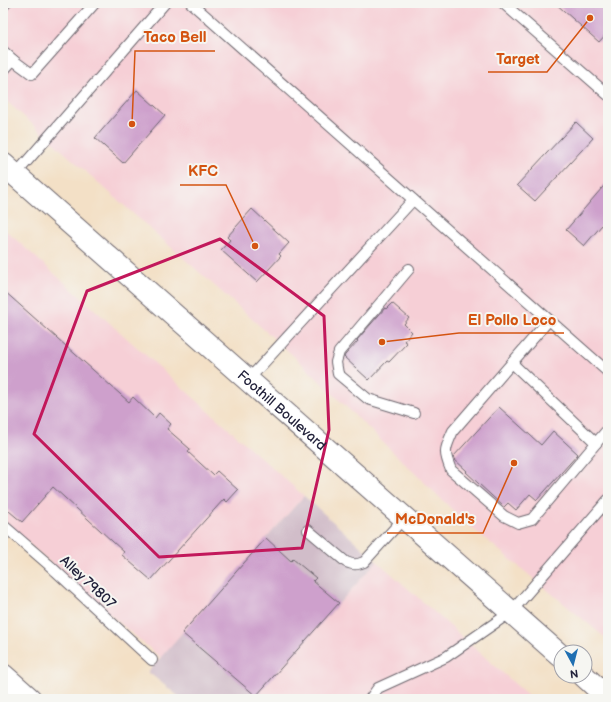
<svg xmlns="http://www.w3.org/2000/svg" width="611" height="702" font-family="'Balsamiq Sans',sans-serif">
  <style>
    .built { fill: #f6cfd6 }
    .industrial { fill: #d1bdc9 }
    .building { fill: #cea0cc }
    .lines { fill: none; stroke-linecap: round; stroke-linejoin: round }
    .lane-casing { stroke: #6b646c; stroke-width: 12 }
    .primary-casing { stroke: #6b646c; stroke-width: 24 }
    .highway-casing { stroke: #6b646c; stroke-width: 24 }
    .lane { stroke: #fff; stroke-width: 10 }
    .primary { stroke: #fff; stroke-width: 22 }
    .highway { stroke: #fff; stroke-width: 22 }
    .marked { fill: none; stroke: #c2185b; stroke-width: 3; stroke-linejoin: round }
    .labels { text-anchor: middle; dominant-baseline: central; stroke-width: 4; stroke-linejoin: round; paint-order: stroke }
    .street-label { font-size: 14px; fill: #22223b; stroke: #f6f6f2 }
    .leader { fill: none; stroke: #d45411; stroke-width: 1.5 }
    .callout-dot { fill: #d45411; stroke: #f6f6f2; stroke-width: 1.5 }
    .callout-label { font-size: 15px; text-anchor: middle; font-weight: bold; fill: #d45411; stroke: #f6f6f2; stroke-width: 4; stroke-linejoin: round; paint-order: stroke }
  </style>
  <rect width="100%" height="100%" fill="#f6f6f2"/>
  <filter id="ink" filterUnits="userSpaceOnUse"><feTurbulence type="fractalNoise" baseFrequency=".025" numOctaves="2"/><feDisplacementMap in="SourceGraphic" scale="8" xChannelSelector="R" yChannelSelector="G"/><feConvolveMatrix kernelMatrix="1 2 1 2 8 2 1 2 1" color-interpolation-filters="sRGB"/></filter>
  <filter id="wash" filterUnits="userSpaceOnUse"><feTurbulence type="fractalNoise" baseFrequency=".012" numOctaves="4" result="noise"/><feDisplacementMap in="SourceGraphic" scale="16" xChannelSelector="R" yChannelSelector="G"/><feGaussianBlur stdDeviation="0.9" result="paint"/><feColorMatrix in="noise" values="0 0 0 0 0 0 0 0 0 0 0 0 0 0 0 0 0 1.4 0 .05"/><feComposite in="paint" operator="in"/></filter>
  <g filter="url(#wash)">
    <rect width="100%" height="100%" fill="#f3e0c6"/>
    <g class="built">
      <path d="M3,3H608V640L465,522L297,359L3,98Z"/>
      <path d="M3,228L304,496L182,633L161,658L86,594L3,521Z"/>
      <path d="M377,561L532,699H257L256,696Z"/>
    </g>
    <path class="industrial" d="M304,496L377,561L256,696L257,699H182L148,672L182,633Z"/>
    <g id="blocks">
      <g class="building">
        <path d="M555,3H608V32L599,42Z"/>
        <path d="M137,90L165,115L123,163L95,138Z"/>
        <path d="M576,122L593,138L535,201L517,185Z"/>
        <path d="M608,181V218L584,246L566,230Z"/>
        <path d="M252,209L289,243L279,254L281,256L257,282L221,250L230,240L227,237Z"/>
        <path d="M3,290L129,402L133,397L155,418L159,413L171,424L167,429L190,449L188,452L213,475L217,471L238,490L227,502L224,499L151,580L122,555L124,552L53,487L22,522L3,506Z"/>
        <path d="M392,303L409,318L404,324L412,332L404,341L407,343L389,362L387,361L369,380L344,357L345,355L358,341L357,340L385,308L386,309Z"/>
        <path d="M499,407L541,445L553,431L578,454L537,500L530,494L516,510L508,503L504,507L466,472L467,471L454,459L453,457Z"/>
        <path d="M266,538L291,561L293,559L316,578L313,581L339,603L256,696L182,633Z"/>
      </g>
    </g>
  </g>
  <g filter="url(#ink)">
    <use href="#blocks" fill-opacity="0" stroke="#6b646c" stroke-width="1"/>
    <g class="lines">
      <defs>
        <g id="lane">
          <path d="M191,3L608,372"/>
          <path d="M503,3L608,95"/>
          <path d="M3,6L6,3"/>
          <path d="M3,51L13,60"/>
          <path d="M3,71L13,60L32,74L95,3"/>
          <path d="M15,175L165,3"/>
          <path d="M409,269L339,352L336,362L338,374L368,399L414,413"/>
          <path d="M549,320L453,431C445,449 443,451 451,470L504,516L518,523L532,519L608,429"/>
          <path d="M512,363L596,443"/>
          <path d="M248,380L413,200"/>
          <path d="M3,525L48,564L152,660"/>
          <path d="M308,530L346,562C354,565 356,565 364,562L404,518"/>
          <path d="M370,699L378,688L446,657L511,612L608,500"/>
        </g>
        <g id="primary">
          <path id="s1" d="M3,164L561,656"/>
          <path d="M584,676L608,698"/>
        </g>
        <path id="highway" d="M3,675L30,699"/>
      </defs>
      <use href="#lane" class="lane-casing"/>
      <use href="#primary" class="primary-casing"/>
      <use href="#highway" class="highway-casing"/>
      <use href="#lane" class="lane"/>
      <use href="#primary" class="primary"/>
      <use href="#highway" class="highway"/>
    </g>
  </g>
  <path class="marked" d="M220,239L324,316L329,430L302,548L159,557L34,434L87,291Z"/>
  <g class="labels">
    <g class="street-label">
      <text stroke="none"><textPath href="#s1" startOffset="372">Foothill Boulevard</textPath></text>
      <text transform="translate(88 582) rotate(43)">Alley 79807</text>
    </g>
  </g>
  <path class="leader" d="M132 124L135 51H215M590 18L547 72H488M255 246L226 185H180M382 342L459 333H564M514 463L483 533H387"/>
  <g class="callout-dot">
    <circle cx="132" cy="124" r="4"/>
    <circle cx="590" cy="18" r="4"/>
    <circle cx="255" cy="246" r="4"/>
    <circle cx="382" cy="342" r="4"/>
    <circle cx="514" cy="463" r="4"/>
  </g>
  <g class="callout-label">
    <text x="175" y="42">Taco Bell</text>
    <text x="518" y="64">Target</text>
    <text x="203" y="176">KFC</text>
    <text x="512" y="325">El Pollo Loco</text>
    <text x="435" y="524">McDonald's</text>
  </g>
  <rect width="611" height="702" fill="none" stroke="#f6f6f2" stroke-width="16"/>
  <g transform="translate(573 664) rotate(173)"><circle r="19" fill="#f6f6f2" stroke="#a1a1a9"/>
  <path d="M0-3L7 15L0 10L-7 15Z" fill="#1f6fb2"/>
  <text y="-6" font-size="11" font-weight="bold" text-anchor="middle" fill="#22223b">N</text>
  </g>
</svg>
